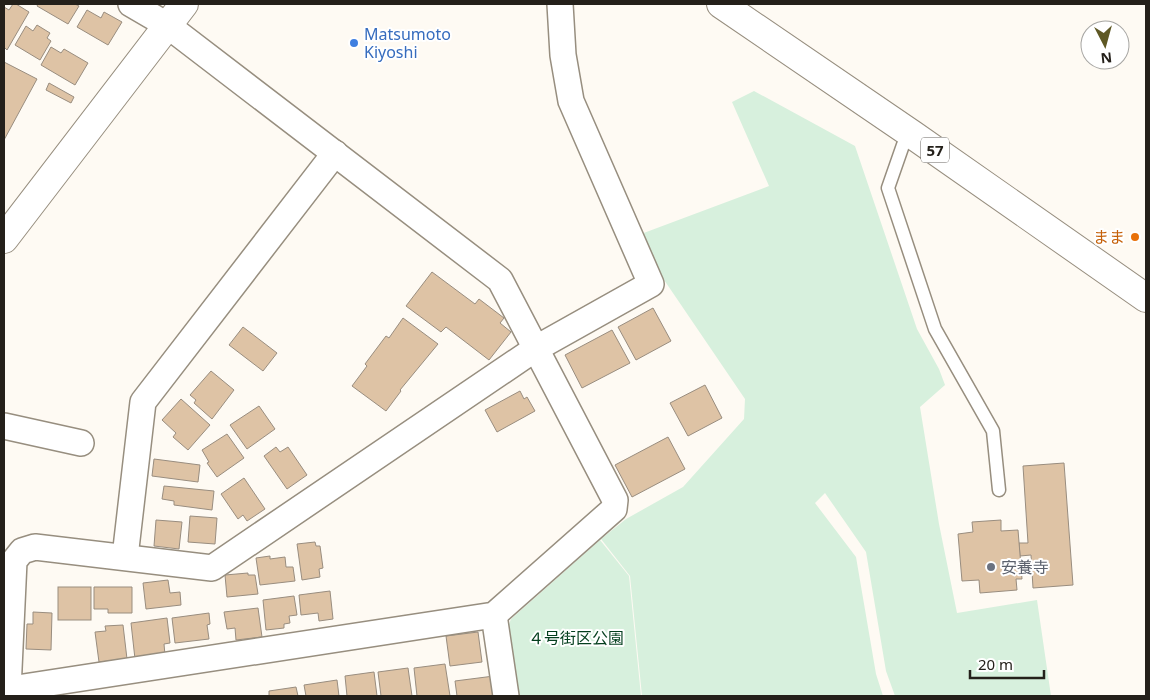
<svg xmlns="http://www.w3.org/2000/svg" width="1150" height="700" font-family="'Noto Sans','Noto Sans JP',sans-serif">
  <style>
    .green { fill: #d7f0dd }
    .building { fill: #dec3a5; stroke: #998d7f }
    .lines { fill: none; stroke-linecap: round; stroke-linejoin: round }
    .service-casing { stroke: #978e7f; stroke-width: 15 }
    .minor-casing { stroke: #978e7f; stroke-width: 28 }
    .tertiary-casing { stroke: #978e7f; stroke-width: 30 }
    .primary-casing { stroke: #978e7f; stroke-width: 30 }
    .service { stroke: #fff; stroke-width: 12 }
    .minor { stroke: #fff; stroke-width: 25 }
    .tertiary { stroke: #fff; stroke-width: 28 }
    .primary { stroke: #fff; stroke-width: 28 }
    .shop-dot { fill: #3f7fe0; stroke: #fff; stroke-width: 2 }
    .food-dot { fill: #e8710a; stroke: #fff; stroke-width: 2 }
    .worship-dot { fill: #6b7280; stroke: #fff; stroke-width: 2 }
    .labels { text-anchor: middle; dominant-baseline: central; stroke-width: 4; stroke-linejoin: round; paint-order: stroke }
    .shield { fill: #fff; stroke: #66635f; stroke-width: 1 }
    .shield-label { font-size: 15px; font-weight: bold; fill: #24201a }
    .shop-label { font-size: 16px; fill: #366cbe; stroke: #fff; text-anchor: start }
    .food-label { font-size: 16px; fill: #c56008; stroke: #fff; text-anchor: end }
    .worship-label { font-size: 16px; fill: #5b616d; stroke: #fff; text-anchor: start }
    .park-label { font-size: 16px; fill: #043f1e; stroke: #fff }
  </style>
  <rect width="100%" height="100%" fill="#fefaf3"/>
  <g class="green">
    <path d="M754,91L855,146L917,329L939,369L945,385L920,407L939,524L957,613L1037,600L1051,696H895L886,671L866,552L825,493L815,503L856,557L876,674L883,696H642L630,576L601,539L626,519L683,487L744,419L745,399L658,271L641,234L769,186L732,102Z"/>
    <path d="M600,540L629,576L641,696H517L508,627L511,619Z"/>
  </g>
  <g class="building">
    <path d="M13,4H16L29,12L7,50L4,47V7L9,10Z"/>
    <path d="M38,4H75L79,6L68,24L37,6Z"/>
    <path d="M87,10L101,18L104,12L122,22L108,45L77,27Z"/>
    <path d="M37,25L50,33L47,38L51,41L40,60L15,45L26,26L33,31Z"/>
    <path d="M51,47L61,53L64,49L88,63L75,85L41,65Z"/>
    <path d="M4,62L37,79L4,140Z"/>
    <path d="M49,83L74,97L71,103L46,90Z"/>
    <path d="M432,272L475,304L479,299L504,318L500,323L511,332L489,360L446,327L441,332L406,306Z"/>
    <path d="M653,308L671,341L636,360L618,327Z"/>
    <path d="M403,318L438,344L400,390L401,391L386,411L352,386L367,366L365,364L386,336L389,338Z"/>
    <path d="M243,327L277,353L263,371L229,345Z"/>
    <path d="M612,330L630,363L582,388L565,355Z"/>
    <path d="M211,371L234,390L212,419L194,403L196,400L190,395Z"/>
    <path d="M705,385L722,418L688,436L670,403Z"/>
    <path d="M520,391L524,399L527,397L535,411L497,432L485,410Z"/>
    <path d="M181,399L210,425L188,450L173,437L176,433L162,420Z"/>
    <path d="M259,406L275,429L247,449L230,425Z"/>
    <path d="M227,434L244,458L217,477L207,463L209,462L202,450Z"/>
    <path d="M668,437L685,469L632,497L615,465Z"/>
    <path d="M276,447L280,452L288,447L307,475L287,489L264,456Z"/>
    <path d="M154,459L200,465L198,482L152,476Z"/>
    <path d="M1064,463L1073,585L1033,588L1031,555L1020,556L1019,543H1028L1023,466Z"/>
    <path d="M244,478L265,509L247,521L243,515L238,519L221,494Z"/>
    <path d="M164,486L214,491L212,510L174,505V501L162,499Z"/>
    <path d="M190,516L217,518L215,544L188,542Z"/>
    <path d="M156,520L182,522L179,549L154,546Z"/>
    <path d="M1001,520V531L1018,530L1022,579H1016L1017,590L980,593L979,580L962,581L958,534L973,532L972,522Z"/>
    <path d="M315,542L316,546H320L323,568L319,569L320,577L302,580L297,544Z"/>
    <path d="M270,556V559L285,557L286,567H293L295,581L260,585L256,558Z"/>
    <path d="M248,573V575H255L258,594L227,597L225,575Z"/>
    <path d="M168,580L170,593L180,592L181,605L146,609L143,583Z"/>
    <rect x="58" y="587" width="33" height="33"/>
    <path d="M94,587H132V613H108V609H94Z"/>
    <path d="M330,591L333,619L319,621L318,613L301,615L299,595Z"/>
    <path d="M294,596L297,615L289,616L290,623L284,624V628L266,630L263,600Z"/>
    <path d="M258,608L262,637L236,640L235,628L227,629L224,612Z"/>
    <path d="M33,612L52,613L51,650L26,649L27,624H33Z"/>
    <path d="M209,613L210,624L207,625L209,639L175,643L172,618Z"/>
    <path d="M167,618L170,643L164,644L165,655L135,659L131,623Z"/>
    <path d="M123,625L127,659L99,662L95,632L106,631L105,626Z"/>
    <path d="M478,632L482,662L450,666L446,636Z"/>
    <path d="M445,664L450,696H417L414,668Z"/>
    <path d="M408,668L412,696H381L378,672Z"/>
    <path d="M374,672L377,696H347L345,676Z"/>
    <path d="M494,676L497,696H457L455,681Z"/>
    <path d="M337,680L339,696H306L304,685Z"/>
    <path d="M296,687L298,696H269V691Z"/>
  </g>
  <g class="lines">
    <defs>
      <path id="service" d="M913,135L903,145L888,188L935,329L993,431L999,490"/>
      <g id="minor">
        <path d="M4,426L81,443"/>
        <path d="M125,557L143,402L335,153"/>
        <path d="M494,615L506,696"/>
        <path d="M4,690L494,615L614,509L615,500L500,280L167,25L131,4"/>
        <path d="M8,690L14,561L22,551L35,547L212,568L535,349L651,284L571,101L563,55L560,4"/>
      </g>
      <path id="tertiary" d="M4,239L184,4"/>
      <path id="primary" d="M721,4L913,135L1146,298"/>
    </defs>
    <use href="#service" class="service-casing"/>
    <use href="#minor" class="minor-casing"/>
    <use href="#tertiary" class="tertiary-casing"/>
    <use href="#primary" class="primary-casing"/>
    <use href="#service" class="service"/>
    <use href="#minor" class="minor"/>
    <use href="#tertiary" class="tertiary"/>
    <use href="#primary" class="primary"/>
  </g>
  <circle class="shop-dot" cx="354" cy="43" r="5"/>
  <circle class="food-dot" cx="1135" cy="237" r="5"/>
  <circle class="worship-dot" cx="991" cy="567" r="5"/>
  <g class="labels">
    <rect class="shield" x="921" y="137.5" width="28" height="25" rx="4"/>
    <g class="shield-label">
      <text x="935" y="150">57</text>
    </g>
    <g class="shop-label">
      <text x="364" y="34">Matsumoto<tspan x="364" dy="18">Kiyoshi</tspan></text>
    </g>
    <g class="food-label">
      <text x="1125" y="237">まま</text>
    </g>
    <g class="worship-label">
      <text x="1001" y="567">安養寺</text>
    </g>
    <g class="park-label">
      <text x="576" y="638">４号街区公園</text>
    </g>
  </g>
  <rect width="1150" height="700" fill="none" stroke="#24201a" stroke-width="10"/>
  <g transform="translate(1105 45) rotate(174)"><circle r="24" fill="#ffffff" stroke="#a7a6a3"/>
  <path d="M0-4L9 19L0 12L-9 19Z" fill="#5e5824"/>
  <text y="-8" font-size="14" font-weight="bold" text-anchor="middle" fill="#24201a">N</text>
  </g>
  <path d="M970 670v8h74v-8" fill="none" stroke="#24201a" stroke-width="2.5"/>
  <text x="978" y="670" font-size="15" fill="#24201a" stroke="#ffffff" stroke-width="4" paint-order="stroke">20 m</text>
</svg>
